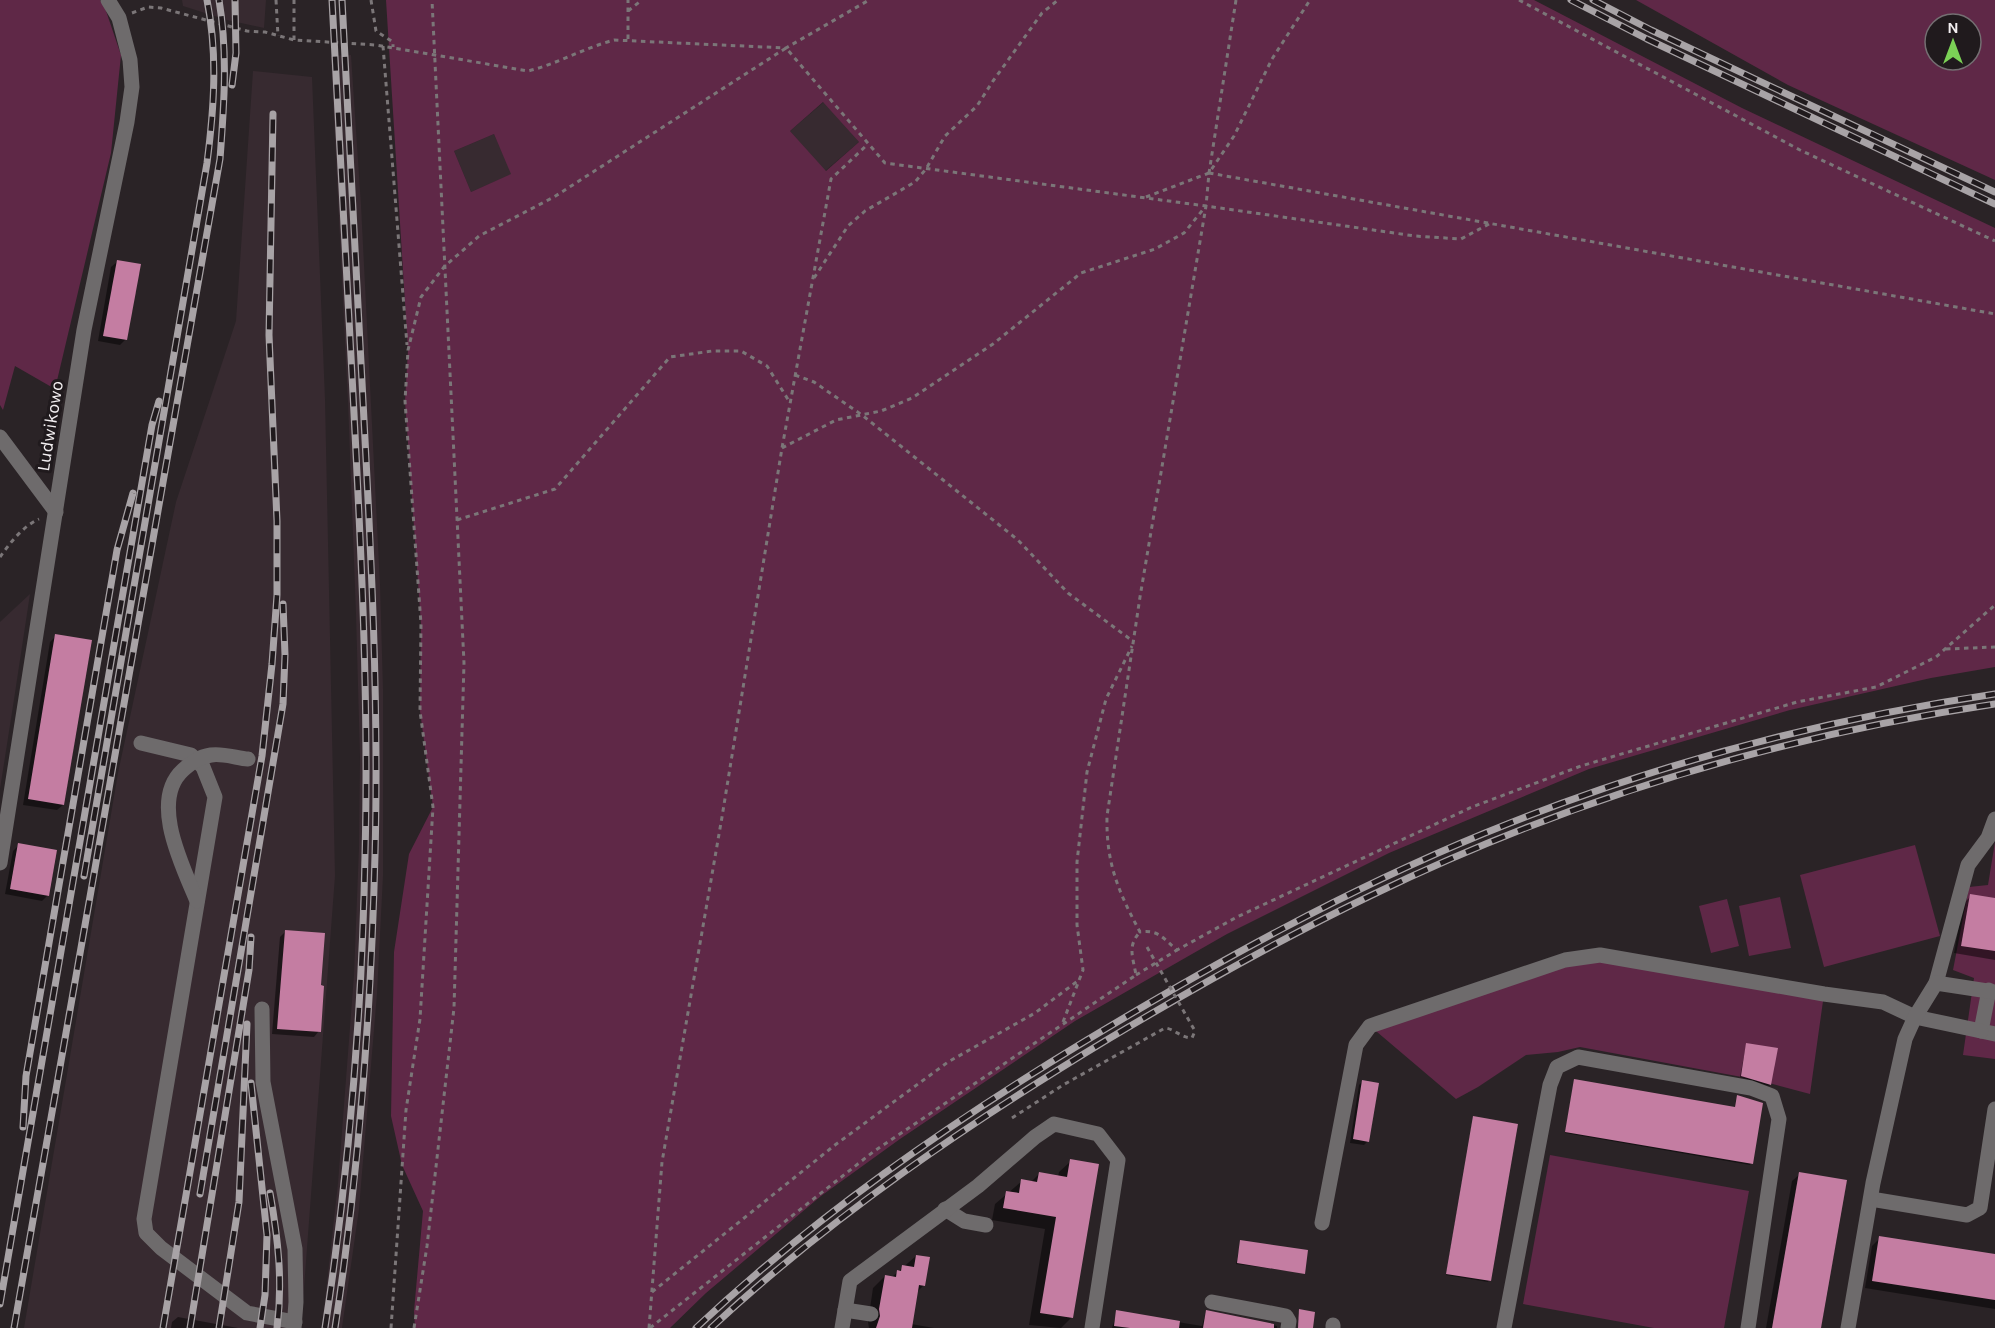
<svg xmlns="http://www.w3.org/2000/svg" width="1995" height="1328" font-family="Karla,sans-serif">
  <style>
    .built { fill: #372a30 }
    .green { fill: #5f2847; fill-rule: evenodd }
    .shadow { fill: #0007 }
    .building { fill: #c47da2 }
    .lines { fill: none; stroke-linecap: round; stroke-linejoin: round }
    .path { stroke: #7b7678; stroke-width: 3; stroke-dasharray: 4.5 4.5; stroke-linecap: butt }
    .minor { stroke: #6e6b6c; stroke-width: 15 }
    .rail-casing { stroke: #a8a3a6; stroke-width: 7 }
    .rail { stroke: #201a1d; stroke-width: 4.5; stroke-dasharray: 14; stroke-linecap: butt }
    .path-bridge { stroke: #7b7678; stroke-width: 3; stroke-dasharray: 4.5 4.5; stroke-linecap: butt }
    .labels { text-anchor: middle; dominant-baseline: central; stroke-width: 6; stroke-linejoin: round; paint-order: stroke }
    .street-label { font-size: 18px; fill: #f3eff1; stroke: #201a1d }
  </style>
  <rect width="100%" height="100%" fill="#2a2326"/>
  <g class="built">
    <path d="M182,0H266L264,28L227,20L183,6Z"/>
    <path d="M351,55L361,205L380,584L383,689V876L377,994L359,1209L342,1328H322L338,1183L354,975L359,847L360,757L356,614L348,402L331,56Z"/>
    <path d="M253,71L312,77L325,399L335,876L301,1328H24L118,773L176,502L236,321Z"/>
    <path d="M824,102L859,142L825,171L790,131Z"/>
    <path d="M494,134L512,174L471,192L454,151Z"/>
    <path d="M30,594L13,706L0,789V622Z"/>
  </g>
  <g class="green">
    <path d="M0,0H100L105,8L121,55L111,153L55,389L15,366L3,410L0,405Z"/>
    <path d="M386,0H1534L1742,108L1995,228V667L1931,678L1790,710L1589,769L1389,853L1227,934L1075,1021L900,1139L821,1196L706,1293L670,1328H415L414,1311L423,1211L402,1165L391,1116L394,952L409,854L433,807L420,711L421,624L405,401L408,350ZM823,102L859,142L826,171L790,131ZM494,134L511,174L471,192L454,151Z"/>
    <path d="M1636,0H1995V180L1788,85ZM1935,24H1971V60H1935Z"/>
    <path d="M1995,842V1059L1963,1055L1974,978L1953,970L1969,887L1988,885Z"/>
    <path d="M1915,845L1940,936L1824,967L1800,875Z"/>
    <path d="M1780,897L1791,948L1749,956L1739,906Z"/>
    <path d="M1727,899L1739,946L1711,953L1699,906Z"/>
    <path d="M1600,955L1824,994L1810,1094L1758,1080L1580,1047L1558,1052L1526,1055L1478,1087L1456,1099L1370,1026Z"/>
    <path d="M1550,1155L1749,1191L1724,1328H1654L1523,1304Z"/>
  </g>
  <g class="shadow">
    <path d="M117,262L126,339L120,345L98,341L111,267Z"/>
    <path d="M56,636L63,805L57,810L23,805L50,642Z"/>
    <path d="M19,845L48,895L42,901L5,894L13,851Z"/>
    <path d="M1971,896L1995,900V960L1954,953L1963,904Z"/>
    <path d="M285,932L319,987V1031L314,1037L272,1034L280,937Z"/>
    <path d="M1746,1046L1770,1085L1769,1086L1740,1077Z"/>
    <path d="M1363,1081L1367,1142L1364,1145L1350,1143L1359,1085Z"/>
    <path d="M1574,1082L1735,1108L1736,1098L1751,1163L1750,1165L1565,1133Z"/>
    <path d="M1473,1119L1489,1280L1488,1282L1446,1275Z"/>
    <path d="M1071,1161V1318L1061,1328L1029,1325L1045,1229L992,1220L995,1204L1022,1181L1031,1182L1039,1174L1058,1177L1059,1172Z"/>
    <path d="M1800,1174L1820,1328H1766L1792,1181Z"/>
    <path d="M1880,1238L1995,1256V1309L1865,1288L1872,1246Z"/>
    <path d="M1241,1241L1303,1273L1236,1264Z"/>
    <path d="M916,1256L924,1285L916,1293L911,1324L934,1328H869L868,1322L873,1288L885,1276L892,1277Z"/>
    <path d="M1206,1311L1277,1326V1328H1112L1117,1312L1202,1326Z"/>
    <path d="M178,1317L238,1328H171L172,1322Z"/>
  </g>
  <g class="building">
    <path d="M117,260L141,264L127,340L103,336Z"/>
    <path d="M55,634L92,640L64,805L28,799Z"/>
    <path d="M18,843L57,850L49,896L10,889Z"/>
    <path d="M1970,894L1995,898V951L1961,946Z"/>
    <path d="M285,930L325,933L321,985L324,986L321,1032L277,1029Z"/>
    <path d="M1746,1043L1778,1048L1771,1085L1741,1076Z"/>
    <path d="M1574,1079L1735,1107L1737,1095L1763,1103L1753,1164L1565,1132Z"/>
    <path d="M1362,1080L1379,1083L1369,1142L1353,1139Z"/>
    <path d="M1473,1116L1518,1124L1491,1281L1446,1274Z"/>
    <path d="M1070,1159L1099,1164L1073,1318L1040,1313L1056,1217L1003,1208L1006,1191L1019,1193L1021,1179L1037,1182L1039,1172L1067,1177Z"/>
    <path d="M1799,1172L1847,1180L1821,1328H1772Z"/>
    <path d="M1879,1236L1995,1254V1300L1872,1281Z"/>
    <path d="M1240,1240L1308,1250L1305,1274L1237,1263Z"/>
    <path d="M916,1255L930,1257L925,1286L919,1285L912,1328H876L880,1316L879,1309L885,1275L896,1277L897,1270L901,1271L902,1265L914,1267Z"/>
    <path d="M1299,1309L1315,1312L1313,1328H1298Z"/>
    <path d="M1116,1310L1180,1321L1179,1328H1130L1114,1326Z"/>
    <path d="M1206,1310L1274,1324V1328H1203Z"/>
  </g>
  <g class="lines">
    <g class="path">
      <path d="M276,0L278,36"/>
      <path d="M371,0L376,31L393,42V47"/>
      <path d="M1236,0L1209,173L1206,206L1140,597L1107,816C1106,863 1118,891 1140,932C1158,929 1164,939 1177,950L1237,917L1472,807L1581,766L1797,702L1876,687L1936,657L1995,605"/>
      <path d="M1519,0L1800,150L1995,241"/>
      <path d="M628,11L642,0"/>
      <path d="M132,13L148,7L161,8L247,31L265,32L294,40L376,45L528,71C557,64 584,48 614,40L786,48L869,0"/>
      <path d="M628,39V0"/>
      <path d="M294,40V0"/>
      <path d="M383,46L407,345"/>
      <path d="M1209,173L1995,314"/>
      <path d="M1146,197L1209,173L1234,136L1272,59L1310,0"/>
      <path d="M814,278L848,226L865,211L915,182L926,169L945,136L977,106L993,81L1042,13L1058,0"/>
      <path d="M795,375L814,382L862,415L1018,540L1068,593L1134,642"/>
      <path d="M782,448L836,420L881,411L912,398L993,344L1081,273L1155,249L1184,233L1205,207"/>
      <path d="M457,520L555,489L670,357L712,351H741L767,366L789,401"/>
      <path d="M0,557C10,543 23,526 39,519"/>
      <path d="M1946,649L1995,647"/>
      <path d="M1136,975L1177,950"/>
      <path d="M1063,1022L1083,970L1077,925V862L1087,772L1106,699L1132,646"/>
      <path d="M1012,1118L1063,1085L1165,1028C1175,1029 1181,1038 1192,1038L1195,1031"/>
      <path d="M652,1292L835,1145L948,1062L1035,1013L1079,980"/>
      <path d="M391,1328L406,1110L420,1019L433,807L420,711L421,624L405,401L408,350L421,297L444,267L479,236L554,197L786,48L885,163L1206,206L1415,236L1461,239L1489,224"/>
      <path d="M414,1328L427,1246L454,1008L464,663L432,0"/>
      <path d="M649,1328L662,1162L722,817L782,448L831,179L868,144"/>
      <path d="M650,1328L873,1152L1136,975C1133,957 1127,946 1140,932"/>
    </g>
    <g class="minor">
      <path d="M0,437L56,512"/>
      <path d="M141,743L191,755L203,767L215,797L144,1219L146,1233L161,1248L247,1313L295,1322"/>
      <path d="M0,863L84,330L127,122L132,87L130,60L119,18L108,0"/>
      <path d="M197,901C183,867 149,801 183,770C192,762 199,757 211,755C222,753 237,758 248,759"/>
      <path d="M1936,983L1968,865L1988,838L1995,819"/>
      <path d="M1989,990L1981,1031L1995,1034"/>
      <path d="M262,1009L263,1082L295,1249L296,1302L294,1328"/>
      <path d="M1871,1199L1967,1215L1980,1208L1995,1109"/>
      <path d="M945,1209L964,1221L986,1225"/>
      <path d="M1322,1223L1356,1045L1370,1026L1565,960L1600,955L1824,994L1883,1002L1915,1017L1981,1031"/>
      <path d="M1212,1302L1286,1316L1289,1321L1288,1328"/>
      <path d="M845,1310L871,1314"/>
      <path d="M842,1328L850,1281L978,1186L1035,1137L1054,1124L1098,1134L1118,1160L1092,1328"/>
      <path d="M1333,1328V1325"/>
      <path d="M1504,1328L1550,1085L1557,1067L1578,1057L1751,1088L1772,1096L1779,1119L1748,1328"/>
      <path d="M1848,1328L1873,1183L1905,1039L1915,1017L1936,983L1995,992"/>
    </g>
    <defs>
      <g id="rail">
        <path d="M1571,0L1647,39L1995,204"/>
        <path d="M1593,0L1651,30L1995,192"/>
        <path d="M232,85L236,53L235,0"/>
        <path d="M84,876L207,163C214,108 218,55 207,0"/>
        <path d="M251,1083L267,1235L265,1295L260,1328"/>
        <path d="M23,1127L26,1076L117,550L133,493"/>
        <path d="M270,1193C278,1238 283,1282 277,1328"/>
        <path d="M200,1194L283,704L285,655L283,604"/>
        <path d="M0,1304L152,425L159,401"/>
        <path d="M14,1328L220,159C224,106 228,53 219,0"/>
        <path d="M163,1328L262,756L272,664L277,595V521L269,335L273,114"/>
        <path d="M190,1328L249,970L251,937"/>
        <path d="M219,1328L239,1202L247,1024"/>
        <path d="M325,1328C349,1171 362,1013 365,855C369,701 361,548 353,394C346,263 339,131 332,0"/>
        <path d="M335,1328C359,1171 371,1013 375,855C379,704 371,552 363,401C356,267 349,134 342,0"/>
        <path d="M696,1328C814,1217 948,1124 1087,1040C1215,963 1346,890 1485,833C1648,766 1820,720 1995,694"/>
        <path d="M711,1328C833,1215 969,1123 1110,1038C1196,987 1282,938 1372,895C1568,800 1780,736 1995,704"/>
      </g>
    </defs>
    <use href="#rail" class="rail-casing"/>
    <use href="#rail" class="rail"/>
    <path class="path-bridge" d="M1147,947L1195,1031"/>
  </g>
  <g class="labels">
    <g class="street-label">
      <text transform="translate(50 426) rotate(-81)">Ludwikowo</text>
    </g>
  </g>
  <g transform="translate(1953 42)"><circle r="28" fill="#201a1d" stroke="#746f72" stroke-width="1.5"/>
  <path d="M0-4.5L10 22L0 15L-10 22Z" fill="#7bd156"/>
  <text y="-9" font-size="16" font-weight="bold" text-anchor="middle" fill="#f3eff1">N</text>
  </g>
</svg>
